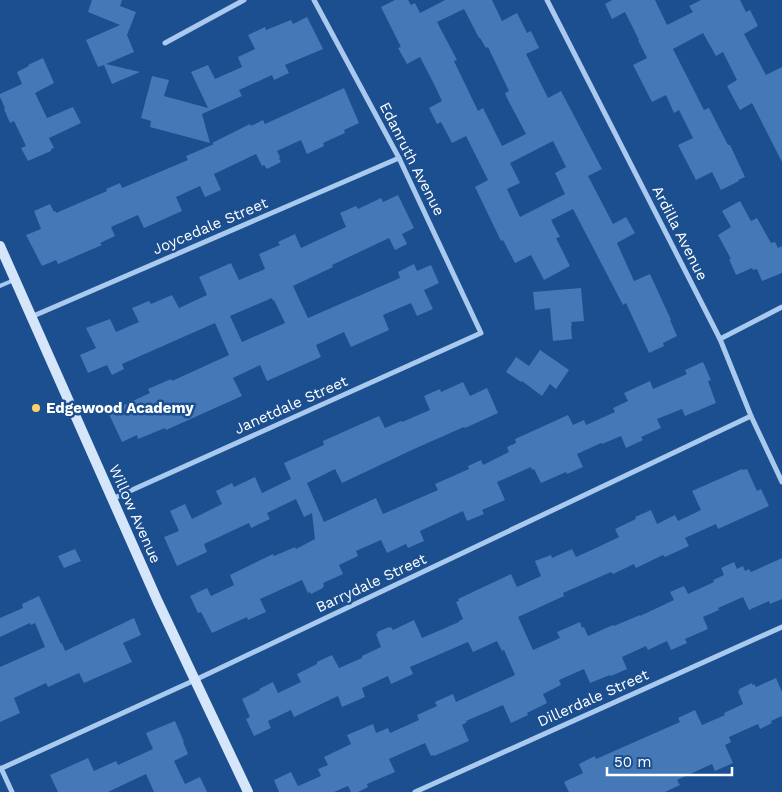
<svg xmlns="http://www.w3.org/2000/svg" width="782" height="792" font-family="'Work Sans',sans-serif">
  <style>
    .building { fill: #4478b7; fill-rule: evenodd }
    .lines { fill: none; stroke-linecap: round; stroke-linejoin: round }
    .lane { stroke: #a9c9ee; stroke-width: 4 }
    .street { stroke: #a9c9ee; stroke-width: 5 }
    .secondary { stroke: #d6e6fa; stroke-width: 10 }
    .poi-dot { fill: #ffd166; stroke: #1b4f8f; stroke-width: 2 }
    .labels { text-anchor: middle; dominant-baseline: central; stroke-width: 5; stroke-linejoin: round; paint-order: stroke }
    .street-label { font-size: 15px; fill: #fff; stroke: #1b4f8f }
    .poi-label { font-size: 15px; font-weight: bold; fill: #fff; stroke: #1b4f8f; text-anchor: start }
  </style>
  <rect width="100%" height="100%" fill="#1b4f8f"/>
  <g class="building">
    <path d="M92,0H122L120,6L136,12L127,35L134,52L106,64L140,72L112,84L104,65L98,67L86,40L120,25L88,12Z"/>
    <path d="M395,0H408L411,5L415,3L420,13L445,0H492L502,21L517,13L527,33L531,31L539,48L526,54L548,98L561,91L602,169L588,176L613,224L626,217L635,233L617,243L634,281L650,274L671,320H670L677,336L663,343L664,346L649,353L626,303L623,305L573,209L551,220L560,237L556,238L570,266L544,280L531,255L515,263L503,240L501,241L475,187L488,180L466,136L452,143L441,122L437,124L429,108L442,101L434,84L420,57L407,64L398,48L401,47L381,7ZM464,9L479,38H480L486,48L488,47L509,91L505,93L507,98L526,134L502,146L483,108L478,111L454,61L457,60L437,22ZM553,141L566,167L555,173L565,194L520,217L507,189L520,183L510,163Z"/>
    <path d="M612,0H655L667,25L693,12L689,6L701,0H740L746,12L750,10L758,26L744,34L766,75L782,67V162L752,103L740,110L727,86L737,80L723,52L716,56L703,33L673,49L704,110L709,108L728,145H730L745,177L738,180L739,181L721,190L712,172L696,180L678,145L693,138L679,110L674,113L666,95L652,102L633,65L647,58L638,40H639L625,12L612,19L605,4Z"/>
    <path d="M307,17L323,49L285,65L289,73L274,80L272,75L239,90L242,96L202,114L210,143L150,127L151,121L141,118L152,76L169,80L164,96L208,108L191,72L208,65L215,79L242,67L238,57L255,49L248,35L265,27L266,30L291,20L293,24Z"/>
    <path d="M43,58L54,83L35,93L47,118L73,107L81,123L49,138L54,148L51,149V151L28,161L21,148L26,146L14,121L10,123L4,109L5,108L0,97V94L22,84L17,72L29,66L28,65Z"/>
    <path d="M344,88L359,123L344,130L345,133L323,143L324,146L307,154L301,140L277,151L280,157L279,158L281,162L267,169L264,165L262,166L256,154L214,174L221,190L205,197L200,186L176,197L182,211L144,228L138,215L111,227L115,236L100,243L102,245L58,264L56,260L42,266L26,235L41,229L34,211L50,204L54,212L56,211V213L107,191L106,189L120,183L122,188L188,160L186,156L214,144L212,143L250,124L251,126L263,120L265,124Z"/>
    <path d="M398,195L414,228L402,234L407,244L395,250L389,238L332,265L333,267L293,286L308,318L400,278L398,272L414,264L417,271L431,265L439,283L424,290L433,309L417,316L411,303L383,315L389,330L351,347L344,332L316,345L321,357L267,381L260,365L233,378L242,396L166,430L165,428L138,439L137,435L122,442L107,410L123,403L124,405L150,393L148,389L171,379L172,381L229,355L215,323L122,364L124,369L112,375L107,365L88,373L80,355L96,348L86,328L110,319L116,332L139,322L132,308L149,301L151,304L172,295L179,308L207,295L199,277L231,263L239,280L265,269L259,254L280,245L278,242L295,234L301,248L346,227L340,213L356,206L358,209L381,198L383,202ZM272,298L273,301L274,300L285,323L242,342L230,316Z"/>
    <path d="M740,201L751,221L757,218L771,243L775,242L778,248L782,246V273L762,281L757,269L753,270L752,268L736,275L729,259H731L718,235L731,227L722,211Z"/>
    <path d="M581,288L584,321L571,322L572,325L571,326L572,339L553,341L550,308L535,310L533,292Z"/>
    <path d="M540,350L569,370L556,389L550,384L542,396L522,381L521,382L506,372L516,357L529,366Z"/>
    <path d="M703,362L711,380L708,381L716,403L685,416L682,409L657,419L661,428L641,437L643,440L626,448L621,436L602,444L601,443L577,454L583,467L567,474L566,472L541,483L534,469L532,470L531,467L504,479L497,482L505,500L482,510L484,514L467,521L463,511L420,531L424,541L408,548L406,544L387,553L381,540L356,551L358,556L339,565L343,574L323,583L324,586L323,587V588L311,594L310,592L308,593L302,580L260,599L266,612L248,620L247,617L212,633L201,612L198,613L190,596L207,588L211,596L234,585L230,575L273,554L274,556L295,547L296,549L315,539L312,513L304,517L296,499L267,513L270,519L251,528L249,523L204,544L207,552L177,566L164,537L179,531L170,511L185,504L192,519L222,504L216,491L232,483L234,487L255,477L262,493L291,479L284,463L324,445L323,441L379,416L385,428L401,421L402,422L430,410L424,396L440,389L441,392L463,382L470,396L487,388L498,413L465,428L464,427L414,449L342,483L335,469L307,483L324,522L376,498L383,514L438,490L435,484L469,469L468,466L481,460L483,465L509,452L507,447L516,443L515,439L568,415L573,425L584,420L586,425L615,412L613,408L628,401L624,393L650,381L653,389L687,374L685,370Z"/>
    <path d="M742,469L743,470L747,469L757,491L761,489L769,506L718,529L716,524L685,538L689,546L665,557L663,555L636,568L634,564L613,574L611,572L563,593L564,596L518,617L533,650L560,638L557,632L580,622L582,628L584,627L588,636L613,625L614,626L640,615V616L674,600L670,592L684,586L688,594L714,582L713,580L724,575L721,568L734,562L737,569L743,566L745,571L749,569L751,572L782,558V599L770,604L769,601L749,610L743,597L718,608L719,610L703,617L708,629L685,639L687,643L671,650L667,641L648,650L646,646L622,657L627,669L611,676L610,675L590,683L584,669L559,680L561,685L543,694L547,703L527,713L528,715L511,723L503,705L466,721L467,722L462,725L469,741L434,756L433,755L431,756L425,743L389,759L395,772L367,784L368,787L358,792H351L348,786L334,792H279L274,780L291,772L298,786L321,776L318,769L328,765L324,757L351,744L347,735L373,724L376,733L388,728L390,733L419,720L417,715L437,706L435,702L453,694L456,702L515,675L504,650L502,651L497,641L473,652L468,642L410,667L413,674L391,684L388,676L362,688L365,697L342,707L338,696L294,717L291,710L268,721L271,728L254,736L246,719L250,717L242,699L260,690L259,689L273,682L278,693L301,682L297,674L317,664V662L332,655L339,668L362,658V656L381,647L376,634L378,633L377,632L389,627L390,628L391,627L393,630L414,620L422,638L459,622V621L463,619L456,602L459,601L458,599L511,574L517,587L541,576L535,561L551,555L552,558L572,549L576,557L596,548L619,537L615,529L636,519L635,517L651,510L657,524L675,515L678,521L701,510L692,491Z"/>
    <path d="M75,549L81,561L64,568L58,556Z"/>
    <path d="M39,596L61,644L62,643L65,651L134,618L141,635L123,643L132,662L84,683L79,673L48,687L46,683L14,698L20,713L0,722V667L45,647L35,623L31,625L30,623L0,637V618L23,608L22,604Z"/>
    <path d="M776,678L782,692V716L771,721L772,723L760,729L758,724L729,737L731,742L725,745L733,763L715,771L712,764L677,780L680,785L665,792H569L564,782L583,773L579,764L595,756L596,759L680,722L678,718L695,710L702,725L725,715L724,713L743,704L738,691L740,690L739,689L752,683V685L754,684L756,687Z"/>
    <path d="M175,721L184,742H183L188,754L174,761L185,784L200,777L207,792H154L146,774L108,792H58L50,775L88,758L94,771L116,761L118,765L153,749L146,733Z"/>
  </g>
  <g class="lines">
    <path class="lane" d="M0,286L14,280"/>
    <g class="street">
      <path d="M547,0L720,339L751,416L782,482"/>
      <path d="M165,43L244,0"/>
      <path d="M31,317L399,158"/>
      <path d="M720,339L782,307"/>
      <path d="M112,499L481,333L399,158L314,0"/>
      <path d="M1,768L12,792"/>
      <path d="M0,769L195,680L751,416"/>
      <path d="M415,792L782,627"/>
    </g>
    <path class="secondary" d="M0,246L158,602L248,792"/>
  </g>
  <circle class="poi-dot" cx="36" cy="408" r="5"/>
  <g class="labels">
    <g class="street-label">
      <text transform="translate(412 159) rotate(63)">Edanruth Avenue</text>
      <text transform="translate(210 226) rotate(-23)">Joycedale Street</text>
      <text transform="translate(680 233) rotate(63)">Ardilla Avenue</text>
      <text transform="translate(291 405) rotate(-24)">Janetdale Street</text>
      <text transform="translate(135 514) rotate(66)">Willow Avenue</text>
      <text transform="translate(371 583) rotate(-25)">Barrydale Street</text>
      <text transform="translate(593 698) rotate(-24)">Dillerdale Street</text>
    </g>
    <g class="poi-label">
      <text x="46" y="408">Edgewood Academy</text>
    </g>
  </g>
  <path d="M607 767v8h125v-8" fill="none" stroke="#ffffff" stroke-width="2.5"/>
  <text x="614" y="767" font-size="15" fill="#ffffff" stroke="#1b4f8f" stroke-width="4" paint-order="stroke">50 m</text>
</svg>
